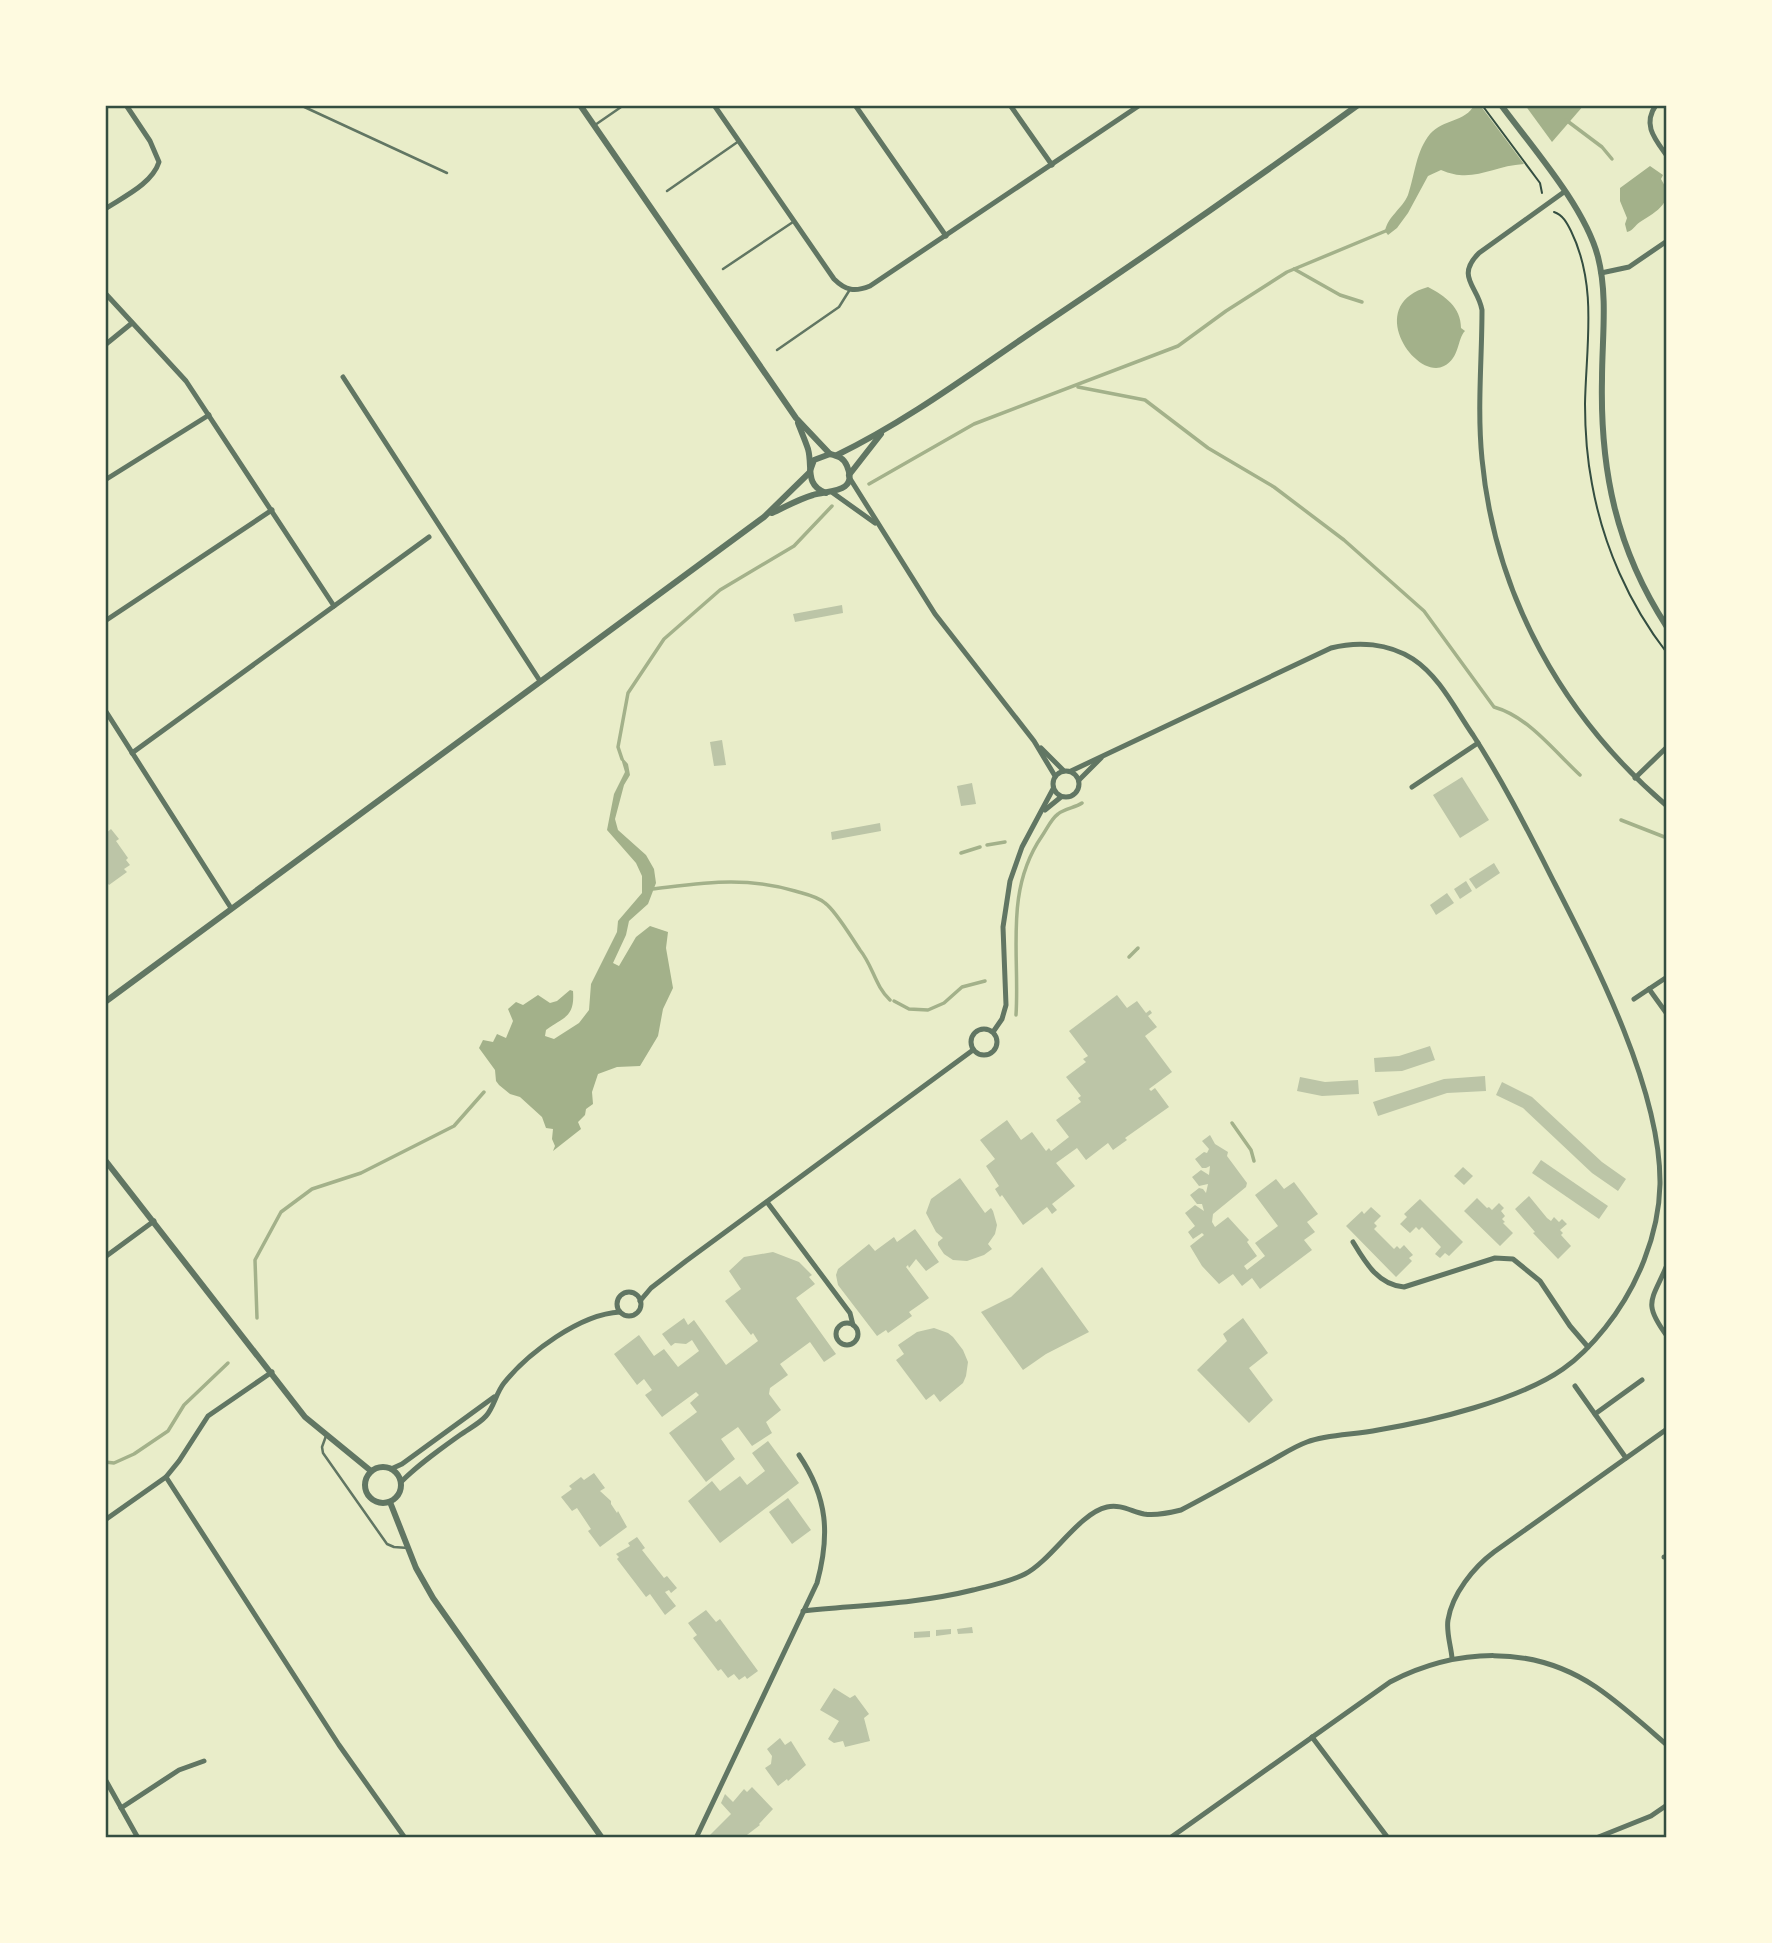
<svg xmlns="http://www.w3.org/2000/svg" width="1772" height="1943" font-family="'Crimson Pro',serif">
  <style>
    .water { fill: #a3b18a }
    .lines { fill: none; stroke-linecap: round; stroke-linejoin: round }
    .stream { stroke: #a3b18a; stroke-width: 3.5 }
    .building { fill: #bcc5a7 }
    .path { stroke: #344e41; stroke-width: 2 }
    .service { stroke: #617663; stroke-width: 2.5 }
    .minor { stroke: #617663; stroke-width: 5 }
    .tertiary { stroke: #617663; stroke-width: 6 }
    .neatline { fill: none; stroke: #344e41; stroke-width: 2.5 }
  </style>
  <rect width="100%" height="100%" fill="#e9edc9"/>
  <g class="water">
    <path d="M1474,105H1480L1524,164C1491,166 1473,184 1441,170L1428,176L1408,213L1397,228L1388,235L1385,231C1388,216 1402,209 1408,195C1415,174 1416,151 1430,134C1443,119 1466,122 1474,105Z"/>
    <path d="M1525,105H1584L1552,142Z"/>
    <path d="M1650,166L1663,175L1661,179C1676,202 1657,211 1640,222C1634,226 1634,230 1627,232L1625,224L1627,218L1620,201V188Z"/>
    <path d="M1428,287C1445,296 1461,307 1461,328L1465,331C1457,339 1460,358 1444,366C1416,381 1363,305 1428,287Z"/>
    <path d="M620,755L628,764L630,775L624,785L615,819L618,830L646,855L654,869L656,883L648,904L629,921L626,935L613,963L619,966L636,937L650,926L668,932L666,948L673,988L663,1009L658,1036L640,1066L617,1067L598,1074L592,1092L593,1104L586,1109L585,1115L578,1122L581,1129L553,1151L555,1146L552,1139L553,1129L546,1128L542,1117L520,1097L510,1094L499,1085L496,1081L495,1070L479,1048L483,1040L493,1042L497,1034L506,1038L513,1021L508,1009L516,1002L523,1005L538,995L550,1003L557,1001L570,990L573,991C575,1017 564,1017 546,1030L545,1036L554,1039L579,1023L589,1010L591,984L617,932L618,921L642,893V876L636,863L607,830L614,794L625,772Z"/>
  </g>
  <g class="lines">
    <g class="stream">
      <path d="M1566,120L1602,147L1612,159"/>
      <path d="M1294,269L1340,295L1362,302"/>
      <path d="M1078,387L1145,400L1208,448L1274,487L1344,540L1424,611L1494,707C1529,717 1554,751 1580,775"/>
      <path d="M869,484L974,424L1178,346L1226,311L1287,272L1388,230"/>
      <path d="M622,759L618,747L628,693L664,639L720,590L794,546L832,506"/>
      <path d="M1621,820L1667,838"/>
      <path d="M987,845L1005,842"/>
      <path d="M961,853L980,847"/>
      <path d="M652,889C704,883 743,876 795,891C805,894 817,896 825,903C836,911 851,937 860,950C873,966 875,986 890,1000"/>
      <path d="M1129,957L1138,948"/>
      <path d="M894,1001L909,1009L928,1010L944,1003L962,987L985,981"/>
      <path d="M1016,1015C1020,954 1004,891 1042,836C1047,829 1051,819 1058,814C1065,808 1075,808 1082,803"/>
      <path d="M1232,1123L1251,1150L1254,1161"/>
      <path d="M257,1318L255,1260L281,1212L312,1189L361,1173L454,1126L484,1092"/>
      <path d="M105,1462L114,1463L134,1454L168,1431L184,1405L228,1363"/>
    </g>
  </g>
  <g class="building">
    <path d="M842,605L843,613L795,622L793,614Z"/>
    <path d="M722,740L726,765L714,766L710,742Z"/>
    <path d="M1462,777L1489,820L1460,838L1433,795Z"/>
    <path d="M972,783L976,804L961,806L957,786Z"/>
    <path d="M880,823L881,831L832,840L831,832Z"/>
    <path d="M111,829L119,839L116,841L128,858L126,860L130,865L124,869L127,872L109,885L105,880V834Z"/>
    <path d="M1494,863L1500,873L1476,889L1469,879Z"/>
    <path d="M1466,881L1472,891L1460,899L1454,889Z"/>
    <path d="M1447,893L1454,903L1436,915L1430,905Z"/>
    <path d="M1117,995L1127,1008L1137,1001L1146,1013L1150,1010L1152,1013L1148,1016L1157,1027L1145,1036L1172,1072L1149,1089L1151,1091L1155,1088L1169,1107L1125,1138L1127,1140L1113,1150L1108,1143L1086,1160L1077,1148L1056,1163L1075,1186L1052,1204L1057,1210L1052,1214L1047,1207L1023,1225L1002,1195L1000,1197L995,1189L999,1186L986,1166L995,1159L980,1140L1007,1120L1021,1140L1032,1132L1046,1151L1049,1148L1051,1151L1069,1137L1056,1120L1081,1102L1078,1098L1081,1096L1066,1077L1086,1062L1083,1059L1088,1056L1069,1031Z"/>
    <path d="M1430,1046L1435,1060L1402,1071L1375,1072L1374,1058L1399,1056Z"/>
    <path d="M1485,1076L1486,1091L1447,1093L1378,1116L1373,1102L1444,1079Z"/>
    <path d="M1300,1077L1325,1082L1358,1080L1359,1094L1322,1096L1297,1091Z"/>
    <path d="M1502,1082L1532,1097L1602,1162L1626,1179L1618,1191L1592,1173L1523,1108L1496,1095Z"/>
    <path d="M1210,1135L1215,1144L1228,1152L1227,1156L1247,1183L1246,1187L1213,1214L1212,1222L1215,1227L1228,1217L1249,1240L1247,1242L1257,1256L1244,1266L1247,1270L1265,1256L1255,1243L1278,1226L1255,1195L1276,1179L1284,1189L1294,1182L1318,1214L1307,1222L1315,1232L1304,1240L1312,1250L1260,1289L1252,1278L1242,1286L1233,1274L1219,1284L1202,1266L1190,1246L1204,1235L1202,1233L1193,1239L1188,1232L1195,1226L1185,1213L1195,1205L1204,1211L1202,1204H1197L1190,1195L1199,1188L1203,1189L1206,1193L1208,1184L1199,1186L1192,1177L1201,1170L1209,1175L1210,1166L1206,1168H1202L1195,1159L1204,1152L1207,1153L1209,1149L1202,1141Z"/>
    <path d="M1541,1160L1608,1206L1599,1219L1532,1173Z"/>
    <path d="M1463,1167L1473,1176L1464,1185L1454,1176Z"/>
    <path d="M960,1178L985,1213L991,1208L993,1211L997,1225L995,1234L988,1244L992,1249L984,1255L967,1261L953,1260L944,1254L938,1245V1242L943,1238L936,1232L926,1213L931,1199Z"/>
    <path d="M1529,1196L1547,1218L1551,1221L1554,1217L1559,1222L1562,1219L1567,1224L1560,1230L1563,1233L1561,1235L1571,1246L1558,1259L1533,1233L1535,1232L1515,1209Z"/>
    <path d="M1477,1198L1487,1208L1489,1207L1492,1210L1499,1203L1504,1208L1501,1211L1505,1216L1502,1219L1505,1222L1503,1223L1513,1233L1500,1246L1464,1211Z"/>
    <path d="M1420,1199L1463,1242L1449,1256L1445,1253L1440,1258L1435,1254L1441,1247L1422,1227L1419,1230L1416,1227L1410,1233L1400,1224L1407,1217L1404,1214Z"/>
    <path d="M1371,1207L1381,1216L1374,1223L1377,1226L1374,1229L1394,1249L1397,1246L1400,1249L1404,1245L1413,1255L1409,1258L1412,1261L1396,1277L1346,1226L1362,1211L1364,1214Z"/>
    <path d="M915,1229L939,1262L926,1271L916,1259L909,1268L908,1265L906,1267L929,1298L909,1312L912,1316L888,1333L886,1330L877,1336L838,1285L836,1275L838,1269L869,1244L875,1251L894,1237L897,1242Z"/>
    <path d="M773,1252L799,1262L812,1275L809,1277L815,1284L796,1298L836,1354L824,1362L810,1342L780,1364L788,1375L770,1388L769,1394L781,1410L766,1422L772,1433L752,1446L738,1427L721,1439L735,1459L706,1482L669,1433L697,1412L690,1403L699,1395L696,1392L662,1417L645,1395L652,1390L644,1379L637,1385L614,1354L639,1335L654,1356L664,1349L678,1367L699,1351L692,1340L686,1344L675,1343L671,1346L662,1334L684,1318L688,1325L694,1320L726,1365L758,1341L753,1333L751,1335L725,1301L741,1289L729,1271L744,1257Z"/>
    <path d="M1042,1267L1089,1332L1046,1354L1023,1370L981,1312L1011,1297Z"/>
    <path d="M1243,1318L1268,1353L1249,1368L1273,1400L1249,1423L1197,1370L1227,1341L1223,1334Z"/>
    <path d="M934,1328L948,1333L953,1337L963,1350L968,1362L966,1376L963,1383L940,1402L934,1394L926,1400L896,1360L904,1354L898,1345L917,1332Z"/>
    <path d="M768,1441L799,1483L720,1543L688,1501L712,1481L720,1491L740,1476L747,1485L765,1471L752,1453Z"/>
    <path d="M594,1473L605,1488L600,1491L611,1501V1504L617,1513L618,1511L627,1527L600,1547L588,1531L591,1529L577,1508L572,1511L561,1497L572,1489L569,1486L581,1477L584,1480Z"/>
    <path d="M788,1498L811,1530L792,1544L769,1512Z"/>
    <path d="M637,1537L645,1548L642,1550L664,1578L667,1576L677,1588L671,1593L669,1590L665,1592L676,1606L665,1615L650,1594L646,1597L617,1559L619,1557L616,1554L630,1546L628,1543Z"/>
    <path d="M706,1610L716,1622L720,1619L758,1671L747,1679L745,1676L739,1680L734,1674L728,1678L721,1669L718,1671L693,1638L697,1635L688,1623Z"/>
    <path d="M972,1627L973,1633L958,1634L957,1629Z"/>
    <path d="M951,1629V1634L936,1636V1630Z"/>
    <path d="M930,1631V1637L914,1638V1632Z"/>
    <path d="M834,1688L850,1698L855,1695L869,1714L864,1718L870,1741L845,1747L843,1741L834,1743L828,1739L839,1721L820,1710Z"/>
    <path d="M780,1738L785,1745L791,1741L806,1765L788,1781L787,1779L778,1786L765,1768L771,1764L772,1756L767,1749Z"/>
    <path d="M752,1787L773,1809L759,1824L760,1825L743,1838H711L709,1836L731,1814L721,1803L725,1794L733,1802L744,1789L747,1792Z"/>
  </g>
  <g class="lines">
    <g class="path">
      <path d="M1482,105L1540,183L1542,193"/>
      <path d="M1554,212C1563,215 1567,223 1571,231C1598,286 1586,346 1585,404C1585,431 1587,458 1592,484C1603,545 1629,604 1667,653"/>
    </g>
    <g class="service">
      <path d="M300,105L447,173"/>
      <path d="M595,125L624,105"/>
      <path d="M667,191L739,141"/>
      <path d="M723,269L793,222"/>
      <path d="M777,350L839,307L849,291"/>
      <path d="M326,1436L322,1447L323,1453L387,1544L394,1547L408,1548"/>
    </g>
    <g class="minor">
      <path d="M714,105L834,279C846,291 855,292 870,286L1140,105"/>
      <path d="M855,105L946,236"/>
      <path d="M1010,105L1052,165"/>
      <path d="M1656,105C1642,125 1655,139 1667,156"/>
      <path d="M1564,192L1479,253C1455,277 1478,286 1482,310C1482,359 1477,409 1482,459C1495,596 1563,717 1667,806"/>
      <path d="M105,209C123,197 152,184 159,162L150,141L126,105"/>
      <path d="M1601,273L1629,267L1667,241"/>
      <path d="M105,293L186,381L334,606"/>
      <path d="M105,345L132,323"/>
      <path d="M343,377L540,681"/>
      <path d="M849,477L935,614L1034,741L1055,776"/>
      <path d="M105,480L209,415"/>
      <path d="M833,493L875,523"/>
      <path d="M105,621L272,510"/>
      <path d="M105,710L231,908"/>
      <path d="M1041,748L1063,770"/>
      <path d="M132,753L429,537"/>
      <circle cx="1066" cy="784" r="13"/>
      <path d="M1635,778L1667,747"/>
      <path d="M1079,780L1101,758"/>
      <path d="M1412,787L1478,743"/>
      <path d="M1045,810L1061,797"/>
      <path d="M1649,989L1667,1014"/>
      <path d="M1634,999L1667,977"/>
      <circle cx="984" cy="1042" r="13"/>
      <path d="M993,1032L1002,1019L1006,1005L1003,927L1010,881L1022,847L1053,789"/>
      <path d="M767,1202L850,1313L853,1325"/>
      <path d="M1353,1242C1365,1262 1378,1285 1404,1287L1495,1258L1513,1259L1540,1281L1570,1326L1588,1347"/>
      <path d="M105,1257L154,1221"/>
      <path d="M1667,1265C1652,1301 1642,1302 1667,1336"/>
      <circle cx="629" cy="1304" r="12"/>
      <path d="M640,1301L651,1288L686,1261L973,1050"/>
      <circle cx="847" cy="1334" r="11"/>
      <path d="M1575,1386L1626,1458"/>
      <path d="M1595,1414L1642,1380"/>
      <path d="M391,1469L402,1464L494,1397"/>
      <path d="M166,1477L339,1745L405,1838"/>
      <path d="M401,1482C419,1464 439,1450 460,1435C468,1429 479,1424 486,1416C494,1407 496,1393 504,1383C528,1353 580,1314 620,1312"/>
      <path d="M105,1520L166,1477L179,1461L208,1416L272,1372"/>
      <path d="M1664,1557H1667"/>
      <path d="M803,1611C860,1605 917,1604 973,1590C990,1586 1009,1582 1025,1574C1052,1560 1079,1513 1107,1507C1120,1504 1131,1511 1144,1514C1156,1516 1169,1513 1181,1510C1210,1495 1238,1479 1267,1463C1280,1456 1293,1447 1307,1442C1329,1434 1355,1435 1378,1430C1432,1421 1519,1400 1563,1369C1579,1358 1593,1343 1605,1328C1637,1288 1659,1235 1660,1184C1661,1091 1597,966 1555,884C1529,833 1504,783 1473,735C1455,709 1440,677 1413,659C1388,643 1358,641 1331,648L1071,771"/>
      <path d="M1452,1658C1451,1646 1446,1632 1448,1620C1452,1594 1474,1567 1494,1552L1667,1429"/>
      <path d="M1312,1737L1388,1838"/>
      <path d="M105,1779L138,1838"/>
      <path d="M121,1808L179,1770L204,1761"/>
      <path d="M696,1838L817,1583C830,1535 828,1498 799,1455"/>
      <path d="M1170,1838L1390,1682C1456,1648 1532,1644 1596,1687C1621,1704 1644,1725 1667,1745"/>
      <path d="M1596,1838L1651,1816L1667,1805"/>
    </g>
    <g class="tertiary">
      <path d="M580,105L796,418L830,454"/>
      <path d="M1501,105C1532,147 1585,207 1598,257C1608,296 1602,339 1602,379C1600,470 1616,549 1667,627"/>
      <path d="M798,423C801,431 805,440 808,449C813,467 804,485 826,493"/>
      <path d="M837,455C907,421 970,374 1035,330C1144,257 1252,182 1358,105"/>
      <path d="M849,475L881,434"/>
      <path d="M772,513C785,507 799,499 813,495C827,490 859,494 847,466C844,458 838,456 830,454L814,460L810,471"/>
      <path d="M105,1002L764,517L809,473"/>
      <path d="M105,1160L305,1417L371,1471"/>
      <circle cx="383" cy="1485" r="18"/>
      <path d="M390,1502L416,1568L433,1598L602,1838"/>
    </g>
  </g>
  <rect width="1772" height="1943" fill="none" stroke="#fefae0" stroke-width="214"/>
  <rect x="107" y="107" width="1558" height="1729" class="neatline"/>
</svg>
